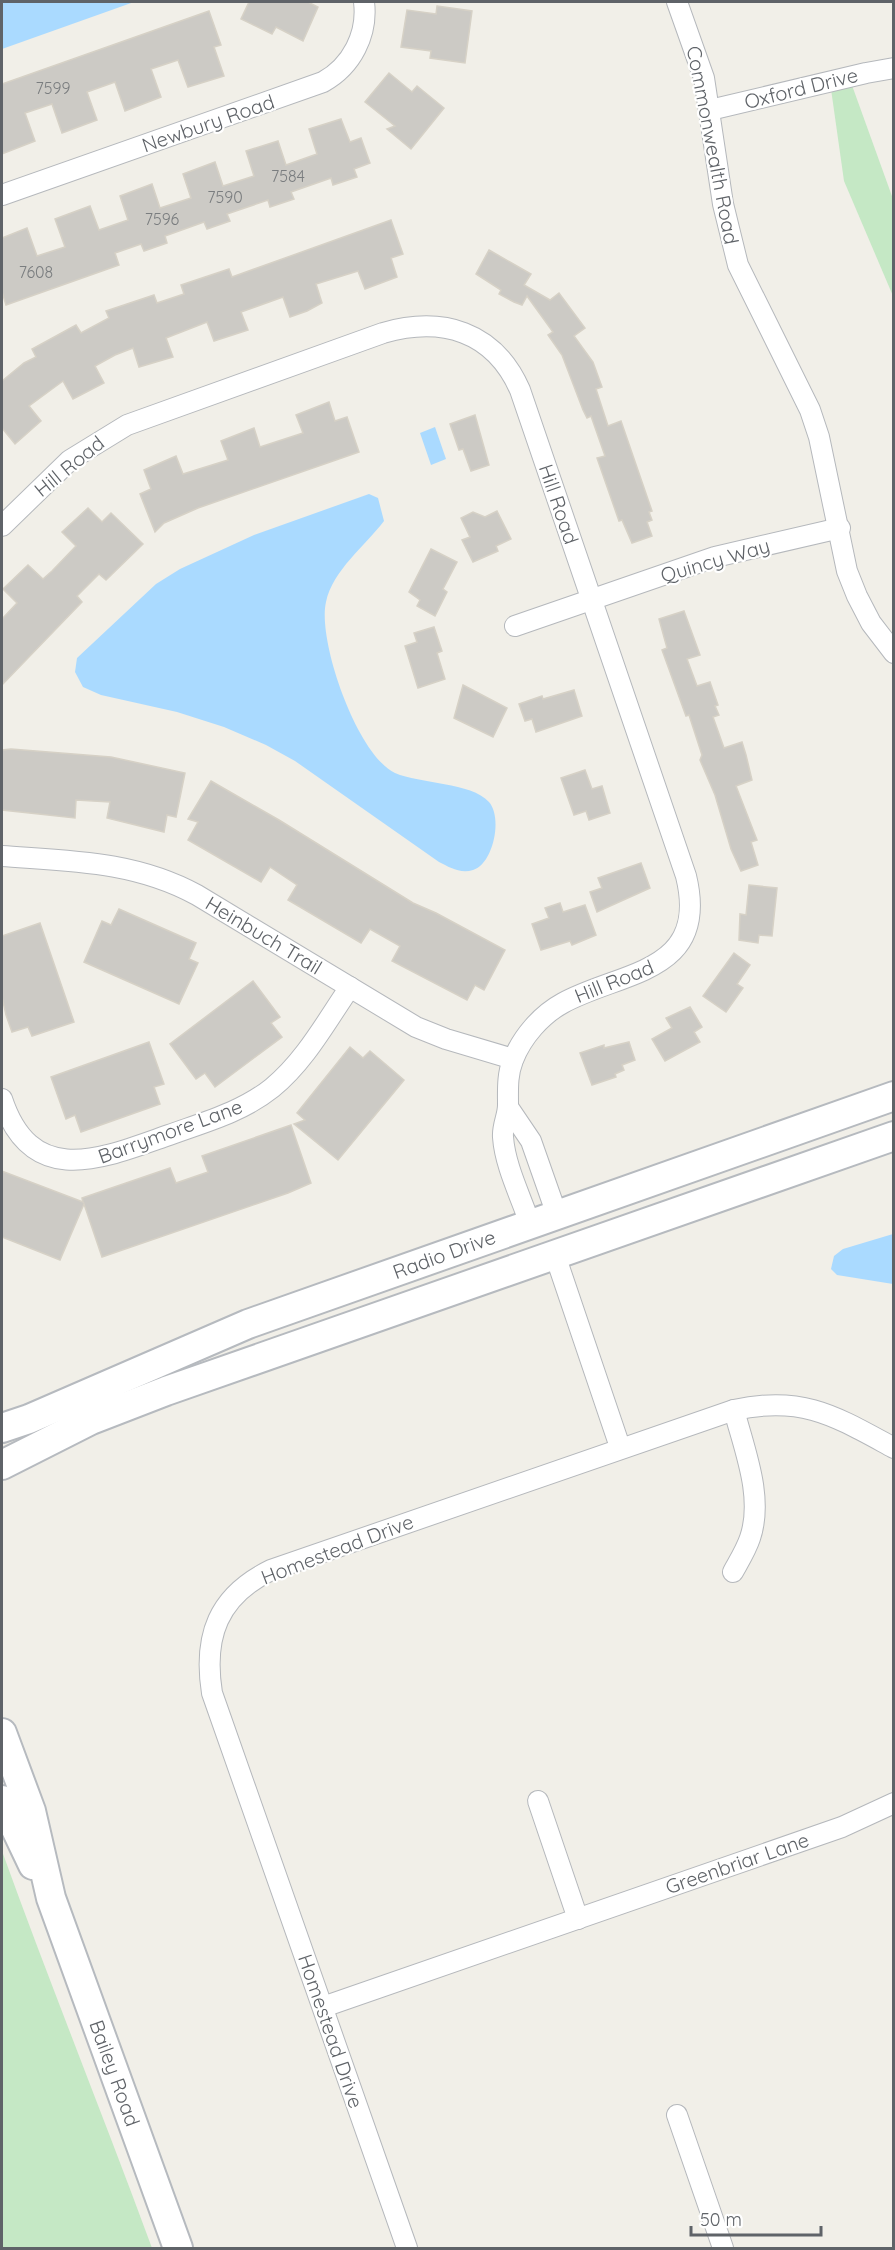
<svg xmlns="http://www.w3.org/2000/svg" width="895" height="2250" font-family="Quicksand,sans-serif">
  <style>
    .green { fill: #c5e8c5 }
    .water { fill: #aadaff }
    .building { fill: #cccac5; stroke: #d6d1c6; stroke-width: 1.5 }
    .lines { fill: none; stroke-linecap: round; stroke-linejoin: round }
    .minor-casing { stroke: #b5b8bc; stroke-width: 22 }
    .secondary-casing { stroke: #b6babf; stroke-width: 32 }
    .minor { stroke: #fff; stroke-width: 20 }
    .secondary { stroke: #fff; stroke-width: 28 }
    .labels { text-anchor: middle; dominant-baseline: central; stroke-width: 4.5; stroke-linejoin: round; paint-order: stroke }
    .number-label { font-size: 16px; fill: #7a7d7f }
    .street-label { font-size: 20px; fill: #5f6368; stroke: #fff }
  </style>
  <rect width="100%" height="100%" fill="#f1efe8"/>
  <g class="green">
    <path d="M849,77L893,199V296L844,181L830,82Z"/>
    <path d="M2,1851C50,1984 103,2115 152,2248H2Z"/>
  </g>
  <g class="water">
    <path d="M2,2H134L2,49Z"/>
    <path d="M435,427L446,459L431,465L420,433Z"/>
    <path d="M369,494L378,498L384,521C365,546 333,570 326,602C317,640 357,755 395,773C420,784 471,782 489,802C503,818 493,864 473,870C460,874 449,867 439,862L295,761L266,745L224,727L177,712L101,695L83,687L75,672L77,658L156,584L180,569L254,535Z"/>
    <path d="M893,1234V1284L837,1275L831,1269L834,1256L843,1249Z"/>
  </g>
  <g class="building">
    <path d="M249,2H308L318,7L303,41L276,27L272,34L241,19Z"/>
    <path d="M437,6L472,11L465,63L430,58L431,51L401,47L407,10L436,14Z"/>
    <path d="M209,11L221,45L214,47L224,76L188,87L178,60L151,69L161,97L125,111L115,82L87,92L97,120L62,133L52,104L25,113L35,141L2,154V84Z"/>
    <path d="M389,73L412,92L417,86L444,108L411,149L387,129L395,126L365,102Z"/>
    <path d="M341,119L350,142L361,138L370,163L354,169L357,177L333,185L331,178L291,192L294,199L270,207L268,200L227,214L230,221L207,229L204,222L165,236L167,243L144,251L141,244L115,253L119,265L6,305L2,292V238L27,228L37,256L65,247L55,219L90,206L99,230L128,220L120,196L152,184L160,208L191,198L183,174L215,162L223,186L254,176L246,151L278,141L286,165L317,154L309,129Z"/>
    <path d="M391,220L403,254L391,258L397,277L365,289L358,271L316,284L322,303L307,311L290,317L283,297L241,312L248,330L214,341L207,322L166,338L173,357L139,367L133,348L115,355L95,366L104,383L73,399L63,381L29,406L41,421L15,444L2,428V381L24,363L36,357L32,349L76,325L81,333L109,318L106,311L154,295L157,303L184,294L181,285L229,269L232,277Z"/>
    <path d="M489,250L531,274L524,285L550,300L559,293L585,328L574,336L593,362L602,387L596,389L608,426L621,421L652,511L649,512L652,520L647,522L652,536L632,543L622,520L619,521L597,458L605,456L591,416L587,418L583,410L562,355L548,335L553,332L527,296L522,305L514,302L499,294L501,290L476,274Z"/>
    <path d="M329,402L335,421L347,417L359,452L198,508L164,523L155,532L140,494L151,489L144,470L176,456L183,474L228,460L221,441L254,428L260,447L303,433L296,415Z"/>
    <path d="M475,415L489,465L471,471L463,449L459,450L450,424Z"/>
    <path d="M88,508L102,522L111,513L143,544L106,580L99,574L77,596L82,602L2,685V619L17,603L3,589L28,565L43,579L52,571L76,546L62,532Z"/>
    <path d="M497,511L511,539L496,546L498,551L473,562L462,540L470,537L461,518L473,512L485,517Z"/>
    <path d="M431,549L457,562L443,589L447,592L435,616L417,606L420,600L409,592Z"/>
    <path d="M684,611L700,655L687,659L697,686L710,682L718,705L715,706L719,715L713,717L724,748L742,742L746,755L752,780L736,786L757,840L751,842L758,865L741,871L731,849L715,795L700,760L702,755L689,715L686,716L662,650L667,648L659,619Z"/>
    <path d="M434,627L442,651L437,653L445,679L418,688L405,646L417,642L414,633Z"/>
    <path d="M463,685L507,708L493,737L454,718Z"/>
    <path d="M574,690L582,716L536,732L532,719L525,721L519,704L542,696L543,699Z"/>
    <path d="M11,749L111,757L185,773L176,817L167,815L164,832L107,818L110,802L76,800L75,818L2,810V750Z"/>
    <path d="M585,770L592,789L602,786L610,813L589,820L586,811L574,815L561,778Z"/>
    <path d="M211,781L279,820L413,903L436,913L505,950L484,990L475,985L467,1000L392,961L400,946L370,929L361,943L288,900L297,885L270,867L261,882L188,840L198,822L188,819Z"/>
    <path d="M641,863L650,888L597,912L590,892L602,888L598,878Z"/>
    <path d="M749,885L777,888L772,936L759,935L758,943L739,940L740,914L746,915Z"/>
    <path d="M560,903L563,912L585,905L596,935L572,945L570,941L541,950L532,924L549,918L545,908Z"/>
    <path d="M119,909L196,943L189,959L198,963L179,1004L84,962L102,921L111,925Z"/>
    <path d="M40,923L74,1022L32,1036L28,1027L12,1032L6,1015L2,997V936Z"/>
    <path d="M734,953L750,965L737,984L743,988L726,1012L703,996Z"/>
    <path d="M253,981L280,1017L271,1023L282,1037L215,1087L205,1073L196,1079L170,1044Z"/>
    <path d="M690,1007L702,1027L694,1032L700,1042L665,1061L652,1039L672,1028L666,1018Z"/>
    <path d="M149,1042L164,1084L154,1087L160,1104L81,1132L75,1115L66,1119L51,1077Z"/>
    <path d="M629,1042L635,1060L622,1065L624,1070L615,1074L616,1077L592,1085L580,1053L604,1045V1048Z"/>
    <path d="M350,1047L363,1058L370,1051L404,1080L338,1160L294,1124L305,1120L297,1113Z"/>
    <path d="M291,1125L311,1183L288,1193L102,1257L84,1204L60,1260L2,1237V1171L83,1202L82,1198L170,1168L176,1183L208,1172L202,1156Z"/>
  </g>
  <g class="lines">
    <defs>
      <g id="minor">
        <path d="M677,2L704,78L723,204L738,265L810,410L819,437L847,571L857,596L871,623L894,653"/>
        <path d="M710,110L866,73L894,68"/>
        <path d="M2,195L323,82C352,66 368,34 364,2"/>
        <path d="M2,526L70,460L127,425L383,333C442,316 494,331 520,390L686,876C710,974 621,971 563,1003C541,1015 522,1037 513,1060C507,1075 508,1090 508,1105C508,1116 502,1126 503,1137C505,1166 521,1197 530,1224"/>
        <path d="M515,626L715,557L840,528"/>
        <path d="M2,856C70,861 135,861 197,895L416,1027L446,1039L513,1059"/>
        <path d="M2,1099C32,1190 103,1158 169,1135C205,1122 242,1112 272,1088C305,1061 326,1022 350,987"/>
        <path d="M508,1107L531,1141L557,1215"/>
        <path d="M555,1255L620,1447"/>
        <path d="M733,1572C739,1561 746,1550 750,1538C764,1497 744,1449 734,1410"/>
        <path d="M538,1801L578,1919"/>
        <path d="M323,2007L842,1827L894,1803"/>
        <path d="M677,2115L723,2248"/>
        <path d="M407,2248L212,1693C203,1636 218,1596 271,1570L734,1410C803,1395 835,1416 894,1448"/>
      </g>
      <g id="secondary">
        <path d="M2,1428L29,1419L248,1324L894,1096"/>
        <path d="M2,1465L91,1420L166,1391L894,1136"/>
        <path d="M2,1733L31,1811L51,1898L178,2248"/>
        <path d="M2,1800L33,1865"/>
      </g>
    </defs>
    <use href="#minor" class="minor-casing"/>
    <use href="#secondary" class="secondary-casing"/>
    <use href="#minor" class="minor"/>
    <use href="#secondary" class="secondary"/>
  </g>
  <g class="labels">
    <g class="number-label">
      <text x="53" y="88">7599</text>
      <text x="288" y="176">7584</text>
      <text x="225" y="197">7590</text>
      <text x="162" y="219">7596</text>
      <text x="36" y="272">7608</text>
    </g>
    <g class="street-label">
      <text transform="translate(801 88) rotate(-14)">Oxford Drive</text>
      <text transform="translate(208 123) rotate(-19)">Newbury Road</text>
      <text transform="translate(713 145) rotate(79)">Commonwealth Road</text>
      <text transform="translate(69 466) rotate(-39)">Hill Road</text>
      <text transform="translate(559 504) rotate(71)">Hill Road</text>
      <text transform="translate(715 560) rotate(-16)">Quincy Way</text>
      <text transform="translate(264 935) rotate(31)">Heinbuch Trail</text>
      <text transform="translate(614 981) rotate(-22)">Hill Road</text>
      <text transform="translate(170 1131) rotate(-20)">Barrymore Lane</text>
      <text transform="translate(444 1254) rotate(-20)">Radio Drive</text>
      <text transform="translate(337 1549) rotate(-21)">Homestead Drive</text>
      <text transform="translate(737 1863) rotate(-19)">Greenbriar Lane</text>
      <text transform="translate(331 2031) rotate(71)">Homestead Drive</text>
      <text transform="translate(115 2073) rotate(70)">Bailey Road</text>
    </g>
  </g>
  <rect width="895" height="2250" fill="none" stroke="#5f6368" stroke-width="6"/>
  <path d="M691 2226v9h130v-9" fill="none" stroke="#5f6368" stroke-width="3"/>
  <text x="700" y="2226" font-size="18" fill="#5f6368" stroke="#ffffff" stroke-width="4.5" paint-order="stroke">50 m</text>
</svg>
